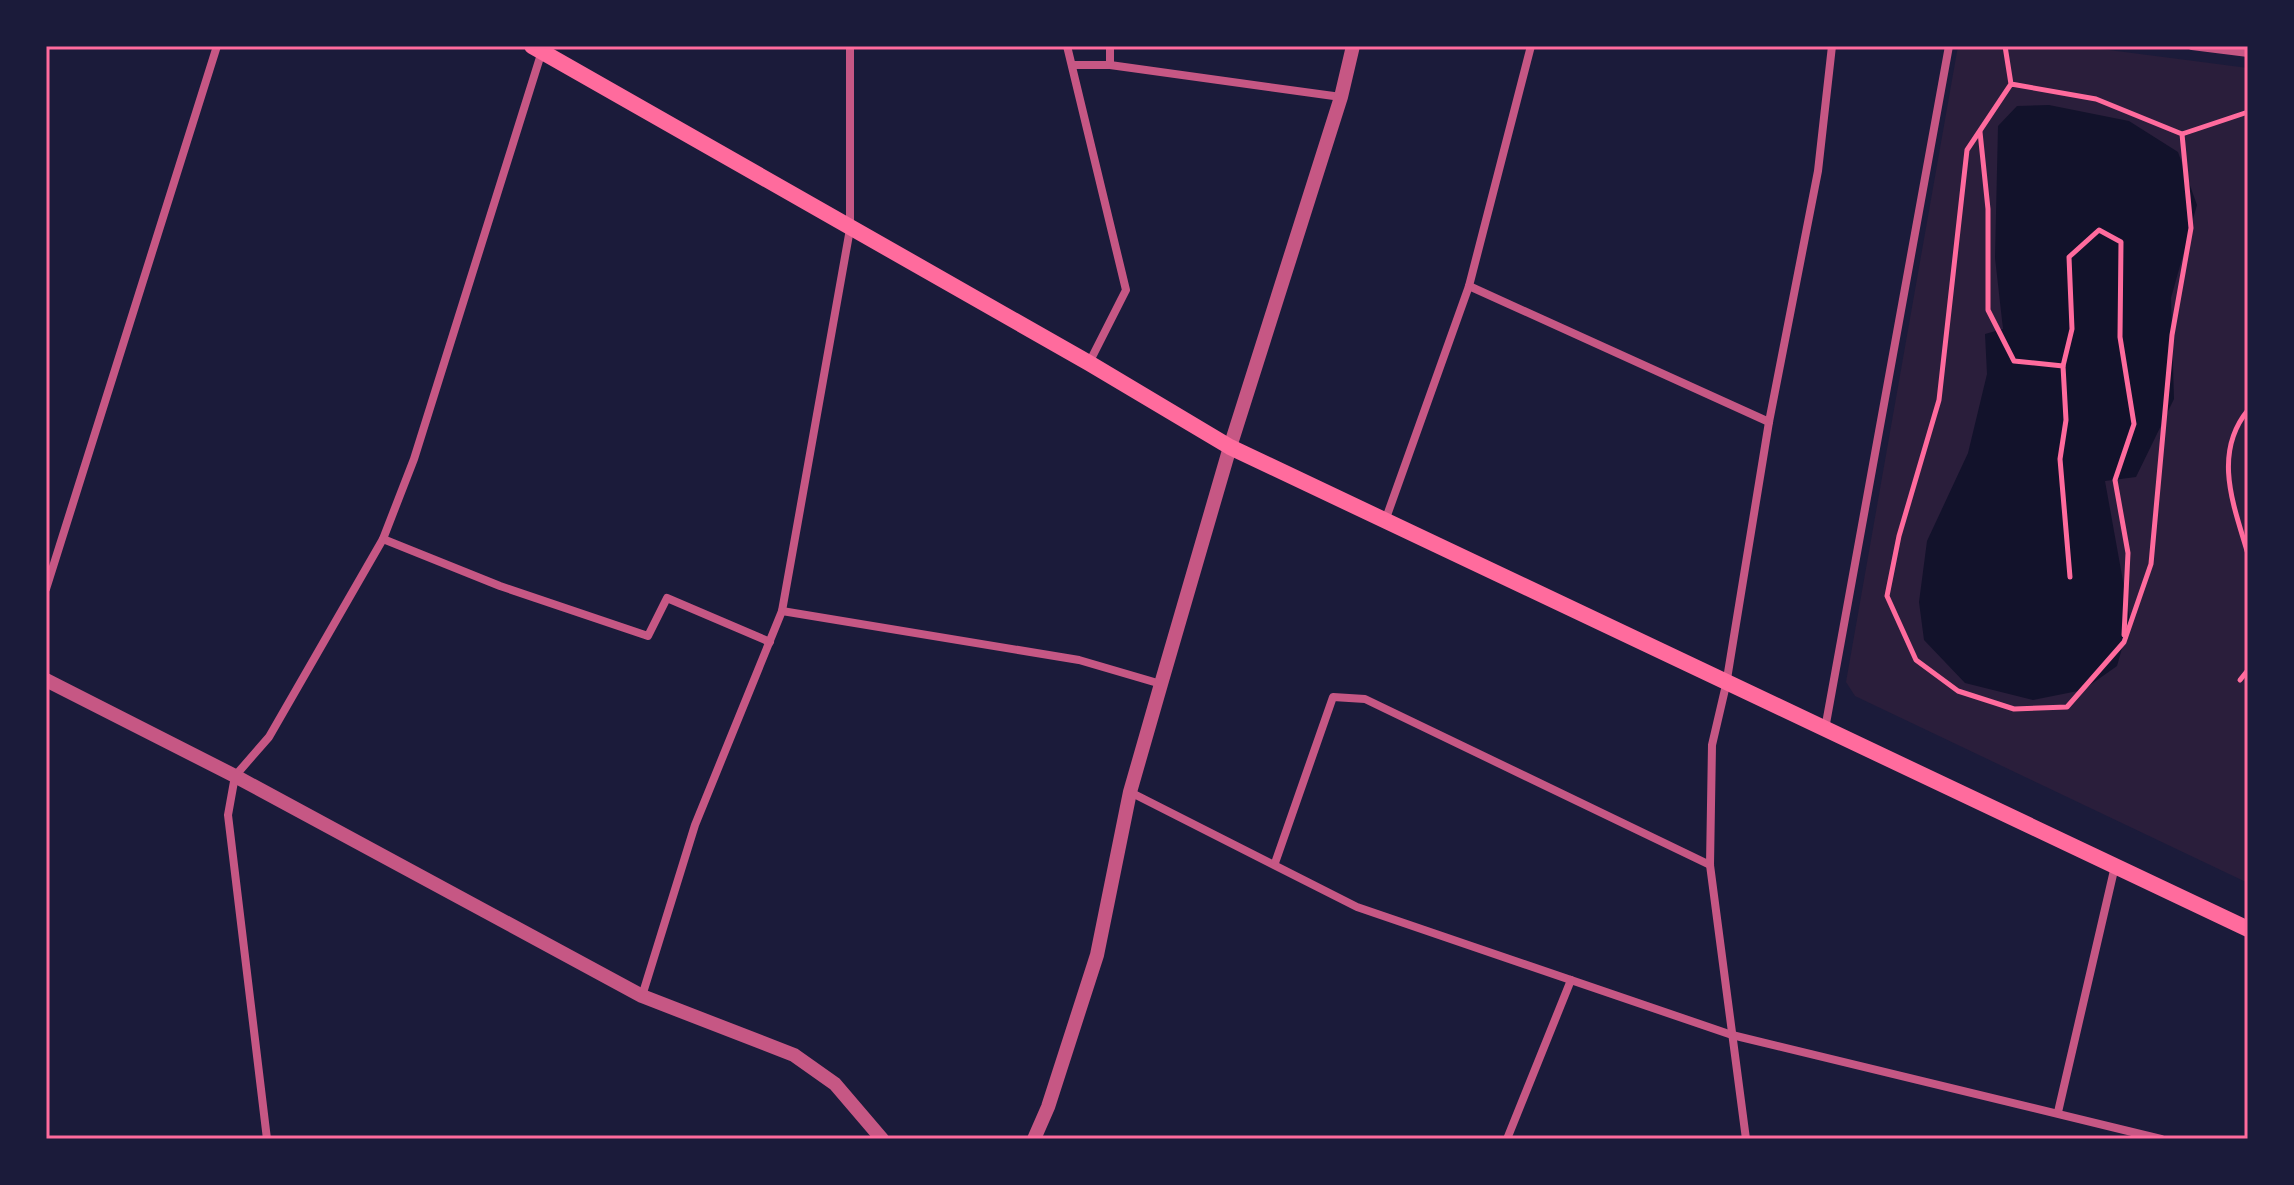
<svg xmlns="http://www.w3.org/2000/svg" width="2294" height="1185" font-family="'DejaVu Sans',sans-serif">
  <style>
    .green { fill: #2a1e3b }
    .water { fill: #12122b }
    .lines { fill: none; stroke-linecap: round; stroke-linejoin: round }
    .path { stroke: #ff6b9d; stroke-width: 5 }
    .minor { stroke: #c65784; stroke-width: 8 }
    .tertiary { stroke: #c65784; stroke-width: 14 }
    .secondary { stroke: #ff6b9d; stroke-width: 16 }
    .neatline { fill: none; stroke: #ff6b9d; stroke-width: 3 }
  </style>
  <rect width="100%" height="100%" fill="#1b1b3a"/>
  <path class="green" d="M1958,46H2078L2248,68V883L1855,696L1846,682Z"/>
  <path class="water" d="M2049,105L2129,121L2178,152L2197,205L2171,298L2174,399L2136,477L2105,481L2130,620L2117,666L2083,690L2033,700L1965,683L1924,640L1919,602L1927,541L1968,453L1987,374L1985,334L2003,329L1995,258L1998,126L2017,106Z"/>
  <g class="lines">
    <g class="path">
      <path d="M2005,46L2011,84L1967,150L1939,400L1899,536L1887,596L1916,660L1958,691L2014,709L2067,707L2124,642L2151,564L2172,335L2191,228L2182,134L2096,99L2011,84"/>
      <path d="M1980,132L1988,209V310L2014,361L2063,366L2072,329L2069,257L2099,230L2121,242L2120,337L2134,424L2115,480L2128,553L2124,635"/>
      <path d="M2182,134L2248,112"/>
      <path d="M2063,366L2066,420L2060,459L2070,577"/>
      <path d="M2248,410C2212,454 2234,506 2248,554"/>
      <path d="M2240,680L2248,670"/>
    </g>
    <g class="minor">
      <path d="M1067,46L1126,290L1089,363"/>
      <path d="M2192,46L2248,53"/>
      <path d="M1072,65H1110L1341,97"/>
      <path d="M1110,65V46"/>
      <path d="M1469,286L1769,422"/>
      <path d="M1385,521L1469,286L1531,46"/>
      <path d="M383,539L500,586L648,636L667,598L770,642"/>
      <path d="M46,589L217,46"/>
      <path d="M782,611L1079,660L1161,684"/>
      <path d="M1825,729L1949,46"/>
      <path d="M1130,792L1357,907L1732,1035L2161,1139"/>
      <path d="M1275,863L1333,697L1365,699L1710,865"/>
      <path d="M642,996L695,825L782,611L850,229V46"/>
      <path d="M2058,1112L2115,866"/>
      <path d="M267,1139L228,815L235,776L269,737L383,539L414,459L542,51"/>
      <path d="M1507,1139L1571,980"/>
      <path d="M1746,1139L1710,865L1712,745L1726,685L1769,422L1818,171L1832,46"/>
    </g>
    <g class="tertiary">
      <path d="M46,680L235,776L642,996L794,1055L835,1084L882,1139"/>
      <path d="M1034,1139L1048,1107L1097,955L1130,792L1161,684L1230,447L1341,97L1353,46"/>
    </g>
    <path class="secondary" d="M532,46L1089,363L1230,447L2248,929"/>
  </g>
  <rect width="2294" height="1185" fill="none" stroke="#1b1b3a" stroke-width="96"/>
  <rect x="48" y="48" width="2198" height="1089" class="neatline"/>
</svg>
